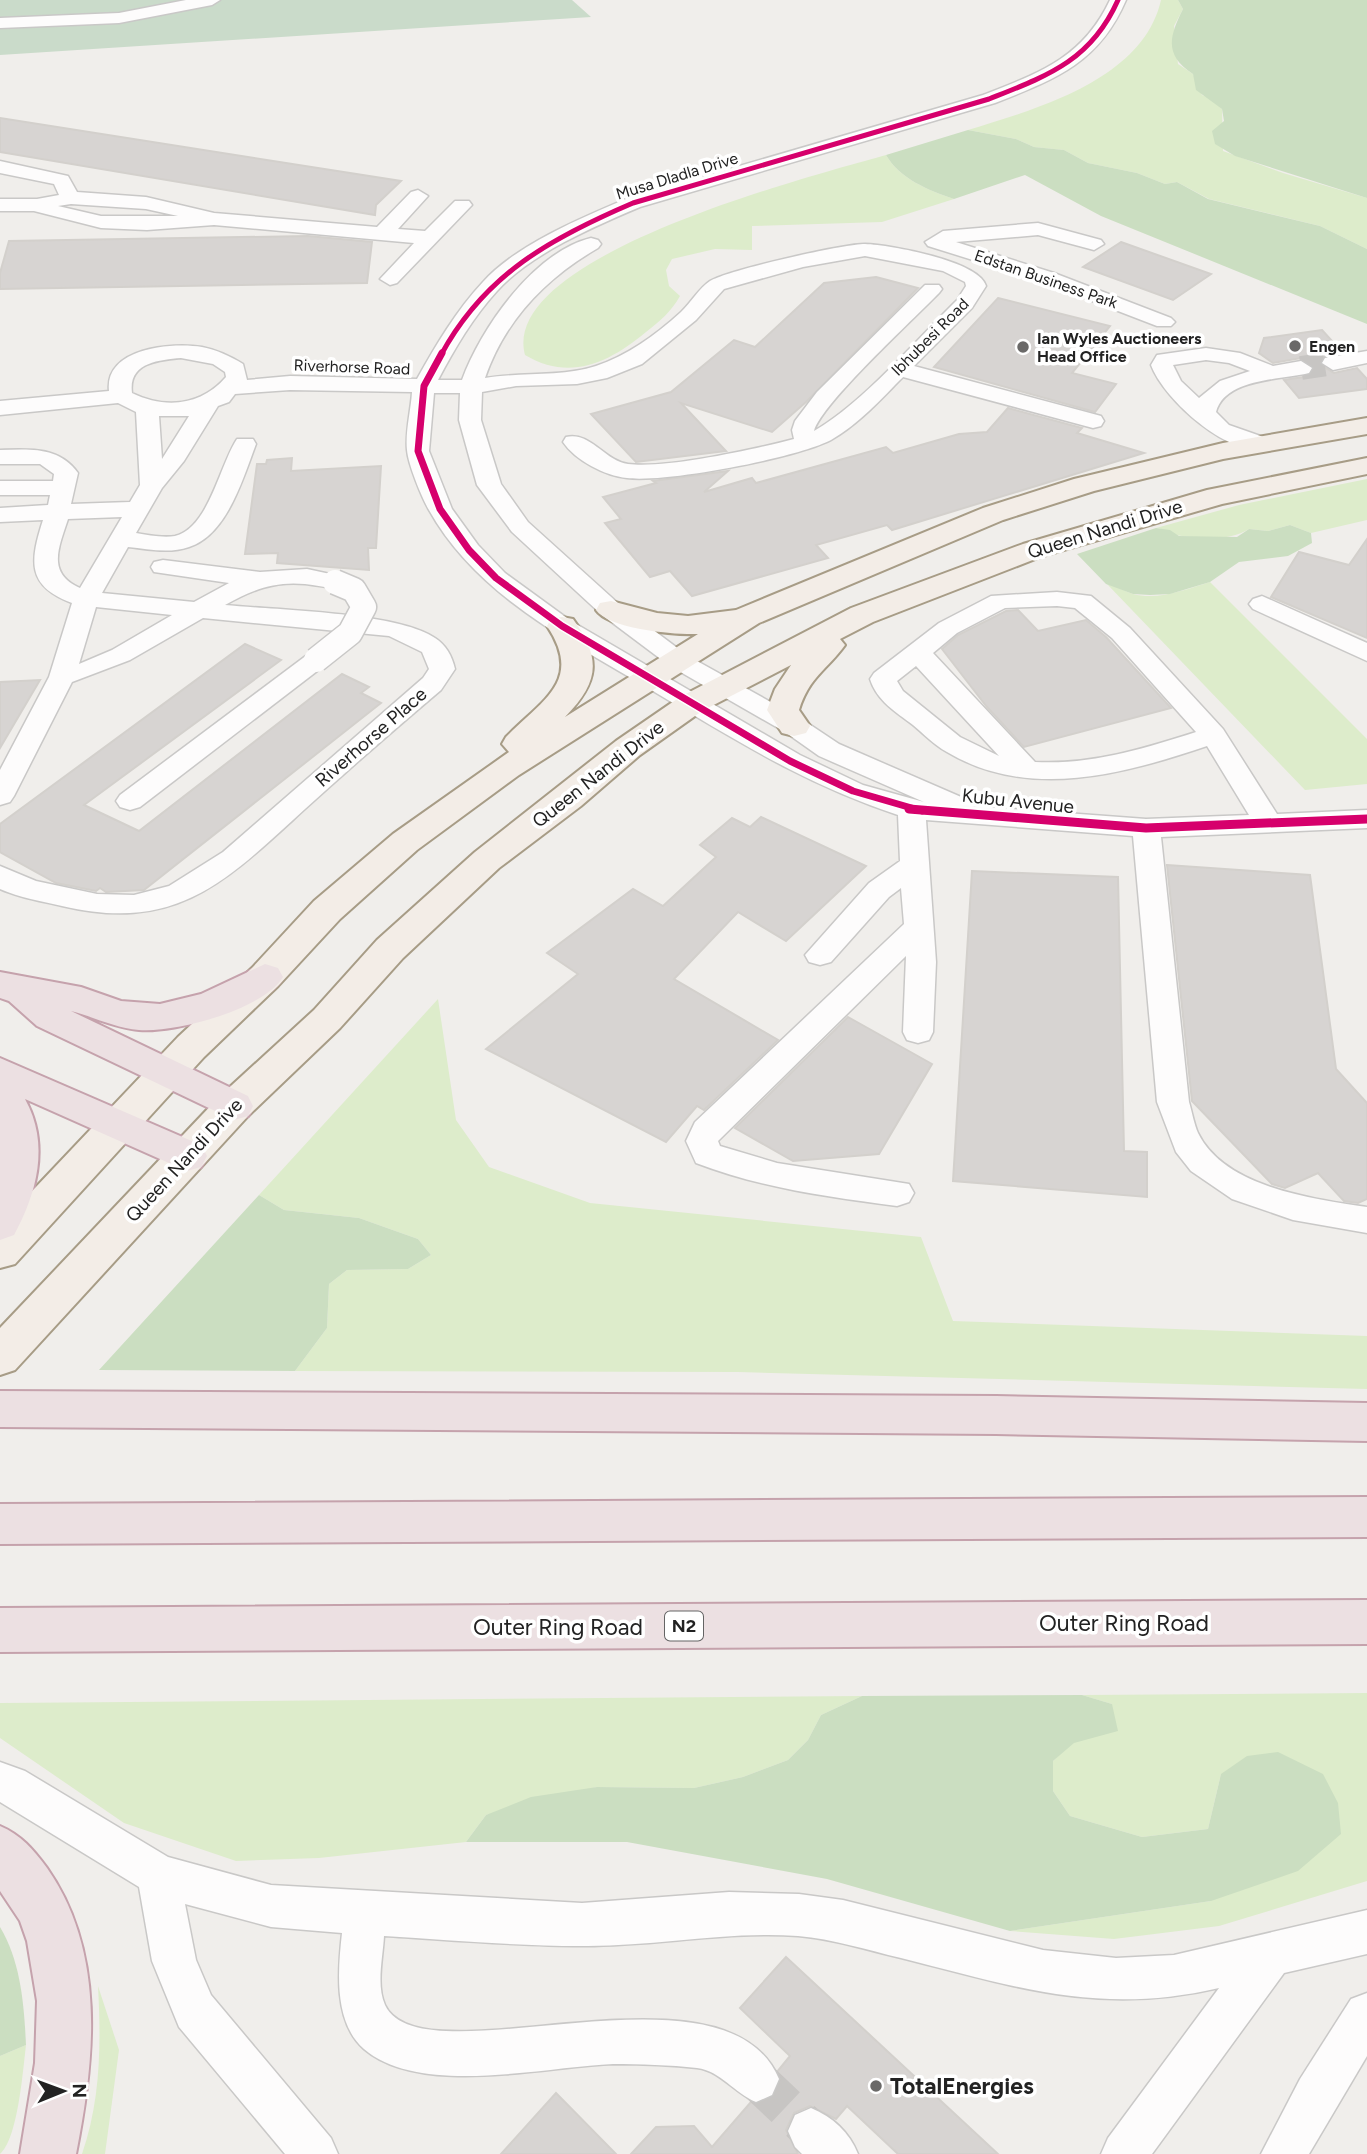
<svg xmlns="http://www.w3.org/2000/svg" width="1367" height="2154" font-family="Figtree,sans-serif">
  <style>
    .grass { fill: #ddeccb }
    .forest { fill: #cbdec1 }
    .cemetery { fill: #cadbca }
    .building { fill: #d7d4d2; stroke: #d3d0cc; stroke-width: 2 }
    .lines { fill: none; stroke-linecap: round; stroke-linejoin: round }
    .minor-tunnel-far1 { stroke: #c7c5c3; stroke-width: 24; stroke-dasharray: 24 12; stroke-linecap: butt }
    .minor-tunnel { stroke: #c7c5c3; stroke-width: 41; stroke-dasharray: 41 20; stroke-linecap: butt }
    .minor-casing { stroke: #c9c8c7; stroke-width: 3 }
    .major-casing { stroke: #a79c86; stroke-width: 4 }
    .highway-casing { stroke: #c5a2ac; stroke-width: 4 }
    .minor { fill: #fdfcfc; fill-rule: evenodd }
    .major { fill: #f3ede7; fill-rule: evenodd }
    .highway { fill: #ece0e2; fill-rule: evenodd }
    .minor-bridge-casing { stroke: #c9c8c7; stroke-width: 27; stroke-linecap: butt }
    .minor-bridge { stroke: #fdfcfc; stroke-width: 24 }
    .cycleway-far2-casing { stroke: #fff; stroke-width: 8 }
    .cycleway-far1-casing { stroke: #fff; stroke-width: 10 }
    .cycleway-casing { stroke: #fff; stroke-width: 13 }
    .cycleway-far2 { stroke: #d6006c; stroke-width: 5 }
    .cycleway-far1 { stroke: #d6006c; stroke-width: 7 }
    .cycleway { stroke: #d6006c; stroke-width: 9 }
    .poi-dot { fill: #6a6968; stroke: #fff; stroke-width: 2.5 }
    .labels { text-anchor: middle; dominant-baseline: central; stroke-width: 7; stroke-linejoin: round; paint-order: stroke }
    .far-street-label { font-size: 16px; fill: #222; stroke: #fff }
    .far-poi-label { font-size: 16px; font-weight: bold; fill: #222; stroke: #fff; text-anchor: start }
    .shield { fill: #fff; stroke: #646464; stroke-width: 2 }
    .shield-label { font-size: 18px; font-weight: bold; fill: #222 }
    .street-label { font-size: 19px; fill: #222; stroke: #fff }
    .near-street-label { font-size: 23px; fill: #222; stroke: #fff }
    .near-poi-label { font-size: 23px; font-weight: bold; fill: #222; stroke: #fff; text-anchor: start }
  </style>
  <rect width="100%" height="100%" fill="#f0eeeb"/>
  <g class="grass">
    <path d="M1161,0H1178L1183,9L1174,26L1178,64L1193,74L1202,95L1214,100L1222,109L1223,151L1283,173L1367,198V249L1320,226L1209,199L1177,182L1165,184L1137,173L1088,163L1064,150L1034,147L1016,139L968,130C1036,109 1143,80 1161,0Z"/>
    <path d="M886,155C900,179 928,190 954,199L882,222L752,226V250L715,249L672,259L666,270L669,286L680,296C671,312 660,321 646,332C610,362 570,382 525,355C498,255 817,175 886,155Z"/>
    <path d="M1367,479V520L1311,533L1290,525L1268,531L1249,529C1231,541 1204,538 1182,536C1173,535 1166,529 1156,528L1239,505Z"/>
    <path d="M1210,582L1367,739V784L1305,790L1107,584C1116,586 1124,591 1133,594C1158,601 1187,589 1210,582Z"/>
    <path d="M438,999L456,1120L489,1167L590,1203L921,1237L953,1321L1367,1336V1389L738,1372L295,1371L327,1328L329,1284L347,1270L408,1269L431,1255L418,1239L359,1218L284,1210L259,1195Z"/>
    <path d="M1367,1693V1881L1219,1926L1114,1939L1010,1931L1211,1901L1221,1774L1208,1829L1142,1837L1070,1816L1053,1791V1761L1112,1704L1082,1695Z"/>
    <path d="M862,1696L821,1715L808,1740L788,1760L743,1777L694,1788L597,1787L486,1815L466,1842L319,1858L236,1861L124,1823L0,1738V1703Z"/>
    <path d="M98,1986L119,2050L105,2154H82C101,2099 101,2043 98,1986Z"/>
    <path d="M26,2045C23,2070 18,2139 0,2154V2056Z"/>
  </g>
  <g class="forest">
    <path d="M1178,0H1367V198L1235,156L1215,144L1212,131L1224,121L1222,109L1196,90L1193,74C1164,55 1169,37 1183,9Z"/>
    <path d="M968,130L1016,139L1034,147L1064,150L1088,163L1137,173L1165,184L1177,182L1208,199L1320,226L1367,249V324L1101,216L1025,175L954,199C928,190 900,179 886,155Z"/>
    <path d="M1290,525L1311,533L1312,543L1288,556L1239,562L1210,582L1170,594L1150,595L1133,594L1106,584L1077,554L1156,528L1170,530L1179,536L1237,537L1249,529L1268,531Z"/>
    <path d="M259,1195L284,1210L359,1218L418,1239L431,1255L408,1269L347,1270L329,1284L327,1328L295,1371L99,1370Z"/>
    <path d="M1082,1695L1112,1704L1118,1731L1074,1743L1053,1761V1791L1070,1816L1142,1837L1208,1829L1221,1774L1247,1756L1278,1752L1323,1774L1338,1803L1341,1834L1298,1871L1211,1901L1010,1931L827,1879L627,1842H466L486,1815L531,1797L597,1787L694,1788L743,1777L788,1760L808,1740L821,1715L862,1696Z"/>
    <path d="M0,1927C21,1962 24,2005 26,2045L0,2056Z"/>
  </g>
  <path class="cemetery" d="M0,0H572L591,17L0,55Z"/>
  <g class="building">
    <path d="M0,118L401,181L376,205L375,215L0,152Z"/>
    <path d="M308,236L372,242L367,283L0,289V273L9,241Z"/>
    <path d="M1121,242L1211,274L1173,300L1083,267Z"/>
    <path d="M876,277L918,288L806,402L772,432L681,403L726,451L636,462L591,414L671,392L734,340L755,347L824,283Z"/>
    <path d="M998,298L1110,326L1072,373L1116,384L1095,412L934,367Z"/>
    <path d="M1322,330L1342,352L1325,355L1321,365L1334,373L1357,368L1367,379V389L1299,398L1284,380L1310,376L1313,366L1301,358L1273,363L1259,353L1264,338Z"/>
    <path d="M1008,408L1082,428L1077,433L1144,453L892,530L887,525L816,545L828,558L692,596L670,571L650,577L605,523L621,519L603,497L656,483L653,481L728,471L704,492L752,478L756,483L886,447L893,453L959,434L987,432Z"/>
    <path d="M292,458L291,471L381,466L376,548H368L369,570L277,563L278,553L245,554L257,464H266L267,460Z"/>
    <path d="M1367,539V638L1271,597L1299,552L1349,565Z"/>
    <path d="M1018,610L1038,631L1086,620L1106,637L1171,708L1024,747L987,707L942,649L958,635L1006,611Z"/>
    <path d="M245,644L281,660L84,805L139,831L342,674L369,687L361,693L381,703L144,890L106,892L100,888L96,891L56,883L0,852V824Z"/>
    <path d="M40,680L0,748V682Z"/>
    <path d="M761,817L866,866L786,941L738,912L674,979L778,1040L704,1110L697,1106L666,1142L486,1049L578,974L547,953L633,889L663,906L716,857L700,845L732,818L750,827Z"/>
    <path d="M1167,865L1310,875L1336,1069L1367,1103V1199L1358,1203L1344,1201L1318,1173L1285,1188L1272,1184L1192,1101Z"/>
    <path d="M972,871L1118,877L1124,1151L1147,1152V1197L953,1181Z"/>
    <path d="M848,1017L932,1064L879,1154L793,1161L735,1128Z"/>
    <path d="M786,1957L998,2154H898L847,2106L836,2119L810,2106L794,2113L786,2130L798,2154H631L656,2127L694,2126L712,2147L751,2102L757,2104L774,2096L781,2080L777,2072L790,2056L740,2008Z"/>
    <path d="M556,2093L616,2154H501Z"/>
  </g>
  <g class="lines">
    <path class="minor-tunnel-far1" d="M1301,368L1333,363"/>
    <path class="minor-tunnel" d="M756,2079L811,2131"/>
    <defs>
      <g id="minor">
        <path d="M186,0H220L212,5L119,23L0,28V18L119,13Z"/>
        <path d="M1110,0H1126C1099,63 1056,79 995,103L640,207C595,226 530,254 497,291C473,317 455,348 438,380H462C481,328 534,252 591,238L598,240L601,244L598,248C546,278 505,320 485,378C520,372 564,377 596,366C628,355 656,335 681,312C691,303 699,288 710,281C728,270 843,244 865,244C891,245 979,261 986,286L972,308L914,366L1101,416L1104,421L1101,426L1093,428L903,377C881,399 859,424 831,440C797,458 665,483 627,478C605,476 575,460 563,442L566,437C590,431 605,461 628,464C665,469 756,449 794,439L792,430L795,421L817,392L925,285H939L942,289L939,293C914,319 822,403 814,431C864,402 915,341 957,300L966,286L965,282L943,271L865,256L803,267L724,289L696,320L642,364L607,378L577,384L516,386L482,392L481,420L501,484L528,522L620,605L688,656L803,720L839,744L968,800L972,806L1146,819L1249,815L1207,746C1124,774 1029,801 947,752C934,745 924,734 913,725C896,712 877,701 870,679L874,673L939,623L991,596L1057,592L1091,596L1130,628L1223,729L1277,814L1367,810V828L1161,837L1189,1102C1192,1112 1194,1124 1198,1133C1225,1188 1314,1199 1367,1207V1233L1293,1220L1232,1199L1191,1171L1176,1152L1157,1102L1133,836L926,820L936,962L933,1032L929,1040L918,1043L907,1040L903,1032L906,956L718,1141L720,1146L777,1163L909,1184L914,1193L909,1202L897,1206C828,1197 761,1188 696,1163L686,1141L695,1122L904,924L901,888L889,897L831,962L820,965L809,962L805,955L869,883L900,861L898,815C807,785 739,742 658,694C575,644 478,598 429,510C422,498 408,464 407,450C405,432 411,410 412,392L290,390L235,394L229,402L218,406L184,461L162,488L136,533C148,535 163,538 175,536C209,528 220,464 237,439H253L256,444C243,478 227,535 189,547C169,554 148,549 128,547L102,593L194,602L229,583L154,572L151,567L154,562L163,560L260,572L307,569L344,577L347,582L344,587C331,590 318,585 305,584C274,581 252,590 225,605C275,610 397,612 435,638C446,645 452,656 455,669L441,690C395,729 349,769 305,809C225,882 177,933 62,906C41,901 20,898 0,889V866L36,881L97,894L134,895L169,886L223,852L423,678L429,669L422,652L389,636L203,618L130,660L72,682L14,796L10,802L0,805V770L49,677L72,603C26,586 30,561 43,520L0,522V508L48,505L50,495H0V481H53L54,474L40,464H0V450C29,449 59,446 78,473L71,504L130,502L140,485L136,412L118,403L0,415V401L109,391C104,348 172,342 202,347C217,350 230,356 243,364L247,380L290,376L417,379C436,345 456,311 483,282C516,245 581,218 626,199L983,95C1039,73 1083,58 1110,0ZM181,358L213,364L225,372L226,377C201,406 165,409 132,393C128,363 158,360 181,358ZM434,393H460L459,420L477,485L512,532L602,615L670,666L785,732L819,756L924,802L863,785L800,755L571,621L505,573L478,545L452,509L429,451ZM159,416H189L162,459ZM122,517L80,588C46,573 59,547 68,519ZM1057,606L1075,608L1112,638L1196,732C1143,749 1091,765 1035,762L933,653L957,633L1005,608ZM96,607L172,615L112,650L79,664ZM916,666L999,756L960,737L903,691L897,681Z"/>
        <path d="M0,161L68,176L77,192L146,197L214,213L377,227L411,192L418,190L428,196L398,229L425,231L455,201H469L472,205L397,283L390,285L380,279L414,243L214,225L147,230L101,228L34,211H0V199H37L59,195L54,184L0,173ZM71,204L146,209L178,216H101L58,206Z"/>
        <path d="M1038,223L1101,240L1104,244L1094,250L1038,235L956,242L1054,273L1171,318L1175,322L1171,326H1157L1040,281L928,246L925,242L943,231Z"/>
        <path d="M1206,348L1240,353L1273,366L1301,361L1312,368L1309,373C1281,380 1225,378 1216,412L1229,425L1269,439L1272,444L1269,449C1230,459 1164,400 1151,365L1157,355ZM1206,360L1229,363L1250,371L1220,381L1199,398L1181,381L1173,365Z"/>
        <path d="M1367,351V363L1333,370L1322,363L1325,358Z"/>
        <path d="M1262,596L1367,643V661L1253,609L1249,604L1253,599Z"/>
        <path d="M316,652L325,655L329,660L325,665L140,807L130,810L120,807L116,801L120,795L307,655Z"/>
        <path d="M0,1762L25,1771L168,1857L271,1885L582,1903L729,1892L799,1894L843,1900L1043,1950L1116,1958L1174,1955L1367,1910V1954L1284,1973L1152,2154H1101L1108,2138L1219,1988C1100,2016 1016,1987 901,1958C867,1950 833,1939 798,1936C724,1931 653,1947 581,1946C515,1946 450,1940 384,1936C383,1957 376,1985 385,2005C422,2083 725,1950 779,2079L772,2095L756,2102C734,2093 721,2071 697,2068C670,2065 640,2064 613,2064C543,2067 420,2097 364,2049C333,2022 338,1969 342,1933L271,1927L185,1904L196,1960L211,1995L331,2138L338,2154H285L179,2027L152,1961L139,1887L0,1802Z"/>
        <path d="M1367,1993V2056L1309,2154H1261L1300,2079L1351,1999Z"/>
        <path d="M811,2108C833,2117 849,2132 858,2154H802L795,2147L788,2131L795,2115Z"/>
      </g>
      <g id="major">
        <path d="M1367,418V434L1223,459L1094,491L1003,520L759,623L519,775L417,850L340,919L278,986L204,1057L15,1264L0,1268V1225L178,1037L252,968L314,901L393,834L509,752L502,744L506,737C542,700 584,681 547,626L551,619L562,617L573,619C602,659 599,682 565,717L698,634C675,635 609,629 596,610L600,603L611,601L657,613L688,616L736,610L983,508L1074,479L1223,443Z"/>
        <path d="M1367,458V474L1222,504L1043,556L873,622L840,639L845,645C827,670 809,677 799,710L810,726L806,733L794,736L782,733L767,710L775,689L791,665L702,711L640,755L581,806L499,868L403,958L340,1028L248,1116L15,1370L0,1375V1328L220,1096L314,1010L377,940L475,852L616,741L680,697L851,608L1023,544L1207,490Z"/>
      </g>
      <g id="highway">
        <path d="M265,964L278,968L283,977C264,1009 176,1033 139,1030C115,1028 94,1017 71,1011L248,1096L253,1106L248,1116L234,1120L37,1026L9,1001L0,998V972L81,987L121,1001L160,1004L201,994Z"/>
        <path d="M0,1058L201,1145L207,1156L201,1167L187,1171L25,1099C50,1144 37,1193 14,1235L0,1240Z"/>
        <path d="M0,1391L996,1396L1367,1403V1441L996,1434L0,1427Z"/>
        <path d="M1367,1497V1537L0,1544V1504Z"/>
        <path d="M1367,1600V1644L0,1652V1608Z"/>
        <path d="M0,1826C21,1835 33,1849 47,1868C106,1952 95,2059 76,2154H20L35,2063L37,2001L27,1941L20,1921L0,1891Z"/>
      </g>
    </defs>
    <use href="#minor" class="minor-casing"/>
    <use href="#major" class="major-casing"/>
    <use href="#highway" class="highway-casing"/>
    <use href="#minor" class="minor"/>
    <use href="#major" class="major"/>
    <use href="#highway" class="highway"/>
    <defs>
      <path id="minor-bridge" d="M316,660L350,633L364,607L354,590L335,582"/>
    </defs>
    <use href="#minor-bridge" class="minor-bridge-casing"/>
    <use href="#minor-bridge" class="minor-bridge"/>
    <defs>
      <path id="cycleway-far2" d="M441,355C485,274 551,238 633,203L989,99C1047,76 1091,61 1118,0"/>
      <path id="cycleway-far1" d="M442,353L424,386L418,451L440,509L469,550L496,578L562,626L790,761L853,791L922,811"/>
      <path id="cycleway" d="M909,809L1146,828L1367,819"/>
    </defs>
    <use href="#cycleway-far2" class="cycleway-far2-casing"/>
    <use href="#cycleway-far1" class="cycleway-far1-casing"/>
    <use href="#cycleway" class="cycleway-casing"/>
    <use href="#cycleway-far2" class="cycleway-far2"/>
    <use href="#cycleway-far1" class="cycleway-far1"/>
    <use href="#cycleway" class="cycleway"/>
  </g>
  <g class="poi-dot">
    <circle cx="1295" cy="346" r="7"/>
    <circle cx="1023" cy="347" r="7"/>
    <circle cx="876" cy="2086" r="7"/>
  </g>
  <g class="labels">
    <g class="far-street-label">
      <text transform="translate(677 176) rotate(-17)">Musa Dladla Drive</text>
      <text transform="translate(1046 279) rotate(19)">Edstan Business Park</text>
      <text transform="translate(930 337) rotate(-45)">Ibhubesi Road</text>
      <text transform="translate(352 367) rotate(2)">Riverhorse Road</text>
    </g>
    <g class="far-poi-label">
      <text x="1037" y="338">Ian Wyles Auctioneers<tspan x="1037" dy="18">Head Office</tspan></text>
      <text x="1309" y="346">Engen</text>
    </g>
    <rect class="shield" x="665" y="1611.5" width="38" height="29" rx="5"/>
    <g class="shield-label">
      <text x="684" y="1626">N2</text>
    </g>
    <g class="street-label">
      <text transform="translate(1105 529) rotate(-17)">Queen Nandi Drive</text>
      <text transform="translate(371 737) rotate(-41)">Riverhorse Place</text>
      <text transform="translate(598 774) rotate(-38)">Queen Nandi Drive</text>
      <text transform="translate(1018 801) rotate(6)">Kubu Avenue</text>
      <text transform="translate(184 1160) rotate(-47)">Queen Nandi Drive</text>
    </g>
    <g class="near-street-label">
      <text x="1124" y="1623">Outer Ring Road</text>
      <text x="558" y="1627">Outer Ring Road</text>
    </g>
    <g class="near-poi-label">
      <text x="890" y="2086">TotalEnergies</text>
    </g>
  </g>
  <g transform="translate(63 2091) rotate(89)" stroke="#ffffff" stroke-width="5" paint-order="stroke">
  <path d="M0-5L12 26L0 18L-12 26Z" fill="#222222"/>
  <text y="-10" font-size="19" font-weight="bold" text-anchor="middle" fill="#222222">N</text>
  </g>
</svg>
